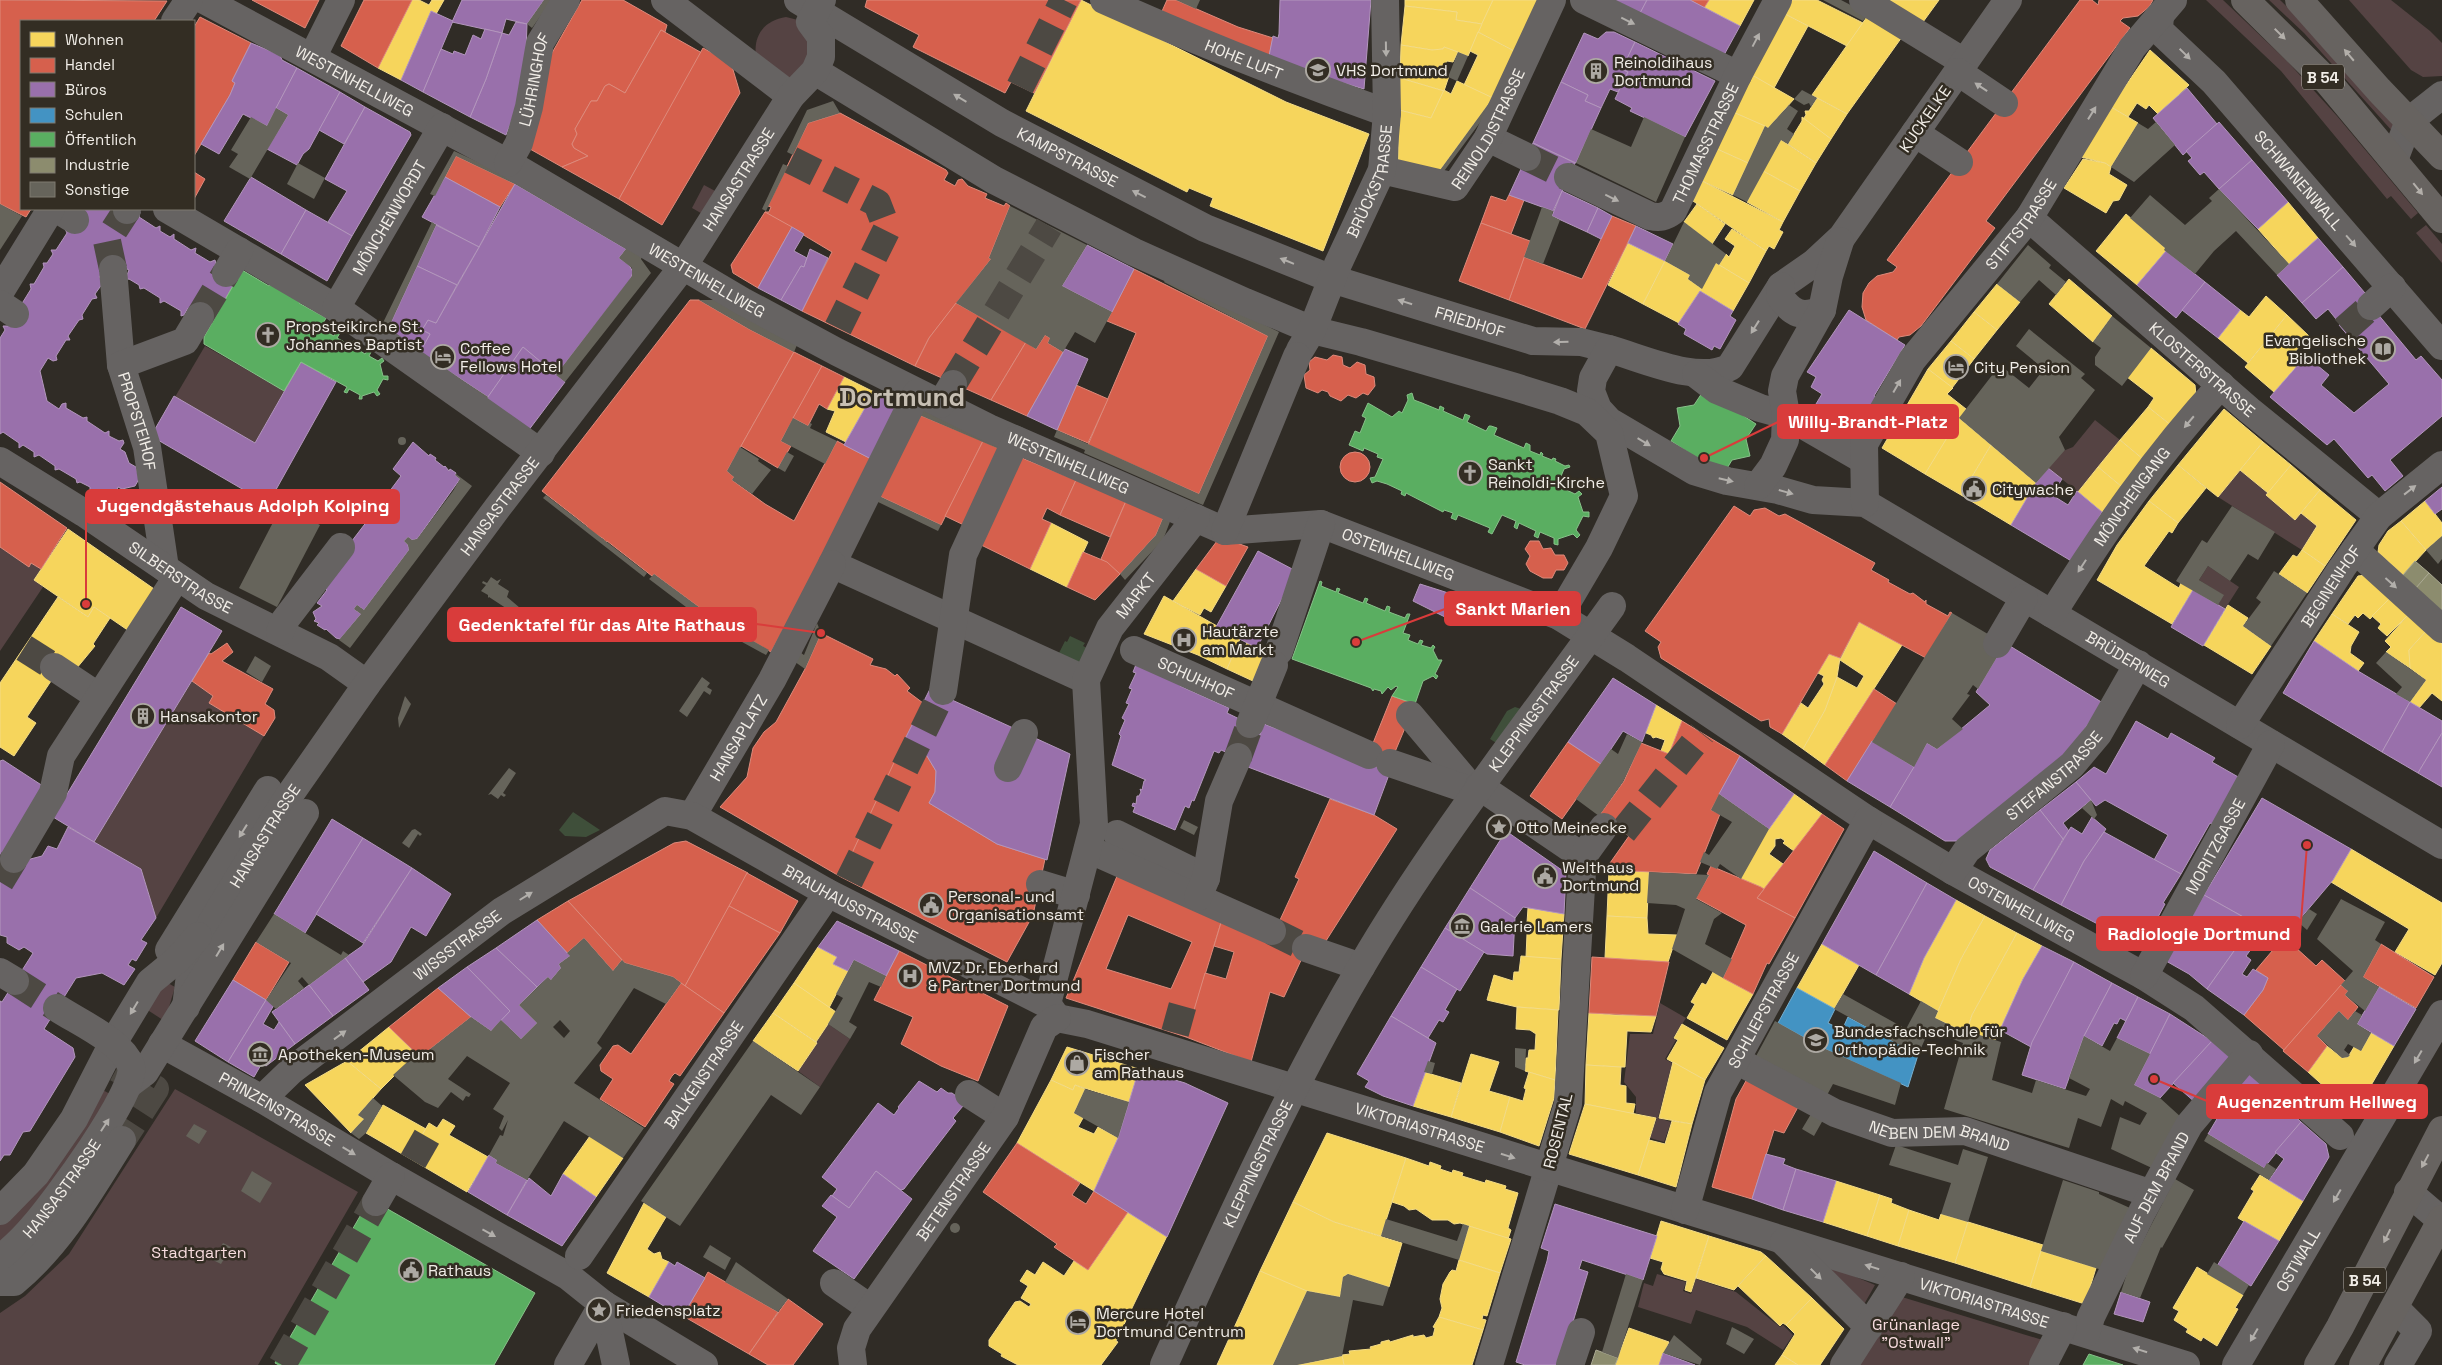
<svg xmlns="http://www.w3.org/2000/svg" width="2442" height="1365" font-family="'Space Grotesk',sans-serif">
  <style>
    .green { fill: #554343 }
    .water { fill: #3f4f3a }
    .homes { fill: #f6d55c; stroke: #f4dc86 }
    .shops { fill: #d6604d; stroke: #de8a7b; fill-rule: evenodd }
    .offices { fill: #9970ab; stroke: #b396bd }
    .schools { fill: #4393c3; stroke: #77aece }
    .public { fill: #5aae61; stroke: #87c189 }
    .industry { fill: #8c8c6e; stroke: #aaa992 }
    .building { fill: #66645b; fill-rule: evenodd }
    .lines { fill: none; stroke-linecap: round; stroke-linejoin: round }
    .minor-tunnel { stroke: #4d4943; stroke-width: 28; stroke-dasharray: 28 14; stroke-linecap: butt }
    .minor { stroke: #666362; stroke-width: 28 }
    .major { stroke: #676360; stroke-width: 28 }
    .oneway { fill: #b2afab }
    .oneway2 { fill: #b3afaa }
    .labels { text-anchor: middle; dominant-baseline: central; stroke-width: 5; stroke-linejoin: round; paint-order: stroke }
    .shield { fill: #332d23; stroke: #b8b3ac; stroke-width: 1 }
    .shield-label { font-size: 15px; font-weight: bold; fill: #f1ede7 }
    .street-label { font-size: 16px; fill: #f1ede7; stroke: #332d23 }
    .poi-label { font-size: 16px; fill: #f1ede7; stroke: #332d23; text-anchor: start }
    .park-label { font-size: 16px; fill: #f7dcde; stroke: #332d23 }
    .town-label { font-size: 26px; font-weight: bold; fill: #c7bfb3; stroke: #332d23 }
    .leader { fill: none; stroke: #d93c3b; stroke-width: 2 }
    .callout-dot { fill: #d93c3b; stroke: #332d23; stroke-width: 2 }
    .callout { fill: #d93c3b; stroke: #d93c3b; stroke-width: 2 }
    .callout-label { font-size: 18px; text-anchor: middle; font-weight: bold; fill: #fff }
  </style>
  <rect width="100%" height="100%" fill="#302c26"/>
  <g class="green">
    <path d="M2206,0H2223L2288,62L2337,116L2418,213L2411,219L2391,196L2387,199L2281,71Z"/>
    <path d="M2269,0H2280L2311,30L2395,127L2393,132L2304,33Z"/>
    <path d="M2349,0H2391L2430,31L2442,43V76L2423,77L2411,70Z"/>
    <path d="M786,17L802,21L808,27V71L786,80L756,56C753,35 765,20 786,17Z"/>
    <path d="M704,185L728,198L715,221L692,208Z"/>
    <path d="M2426,225L2442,244V263L2416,233Z"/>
    <path d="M205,346L284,391L255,443L175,397Z"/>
    <path d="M2095,420L2120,440L2078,492L2048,468L2063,451L2073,447Z"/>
    <path d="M2240,470L2268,493L2266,495L2295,519L2301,513L2317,526L2302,550L2218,497Z"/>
    <path d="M0,547L29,566L31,563L41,569L34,580L43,587L0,651Z"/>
    <path d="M2208,566L2239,587L2225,609L2218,605L2223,595L2199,580Z"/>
    <path d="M192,681L213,696L209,703L264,736L156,918L141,869L94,842Z"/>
    <path d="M166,982L175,987L166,1017L163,1020L146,1009Z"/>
    <path d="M1660,1003L1686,1018L1673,1038L1676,1040L1665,1059L1672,1063L1658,1118L1671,1122L1664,1142L1650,1138L1657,1118L1636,1113V1097L1624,1082L1630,1034H1653Z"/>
    <path d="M828,1024L850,1039L820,1087L798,1071Z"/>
    <path d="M99,1088L112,1095L41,1201L0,1242V1222Z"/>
    <path d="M175,1089L358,1192L258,1365H0V1313L25,1296L69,1254Z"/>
    <path d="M1830,1266L1875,1285L1862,1308L1829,1273Z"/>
    <path d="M1657,1274L1686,1282L1683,1291L1691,1294L1696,1279L1736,1292L1780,1327L1783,1325L1793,1335L1783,1350L1747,1327L1696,1310L1691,1324L1638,1307L1644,1283L1653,1286Z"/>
    <path d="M1902,1297L2049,1342L2042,1365H1859Z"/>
  </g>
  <g class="water">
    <path d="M1070,636L1085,643L1083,646L1089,649L1082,663L1079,661L1076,667L1058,655L1065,641L1067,642Z"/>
    <path d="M1515,707L1521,709L1506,749L1490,739L1507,711Z"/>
    <path d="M573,812L600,830L586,837L565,836L559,830Z"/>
  </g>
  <g class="homes">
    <path d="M412,0H419L429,5L432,0H444L436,14L431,11L401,80L378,68Z"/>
    <path d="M1081,0L1286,102L1369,134L1323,251L1210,206L1213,198L1189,188L1187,192L1026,111Z"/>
    <path d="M1405,0H1493L1482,24L1456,20L1457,12L1405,6Z"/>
    <path d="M1493,0H1538L1514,51L1478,32Z"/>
    <path d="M1709,0H1754L1740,26L1704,8Z"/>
    <path d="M1792,0H1817L1863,23L1847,46L1785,14Z"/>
    <path d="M1888,0H1939L1923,22Z"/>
    <path d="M1405,6L1457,12L1456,20L1482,24L1468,56L1444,47L1443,49L1432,50L1401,45Z"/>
    <path d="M1785,14L1808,26L1774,88L1752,75Z"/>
    <path d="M1869,14L1902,37L1847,114L1812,95Z"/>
    <path d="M1478,32L1514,51L1493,98L1464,85L1478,55L1470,51Z"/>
    <path d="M1401,45L1432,50L1443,49L1444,47L1458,52L1453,62L1447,61L1444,66L1439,65L1437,73L1449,76L1444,91L1400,78Z"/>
    <path d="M2150,50L2189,85L2158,114L2149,105L2146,109L2137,103L2128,117L2111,107Z"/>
    <path d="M1752,75L1794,99L1768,128L1733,112Z"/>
    <path d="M1400,78L1444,91L1431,118L1399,110Z"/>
    <path d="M1457,81L1493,98L1435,177L1398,161L1399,110L1431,118L1444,90L1451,94Z"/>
    <path d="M1817,98L1847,114L1831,139L1803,119L1806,115L1805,111H1809Z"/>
    <path d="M2111,107L2138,123L2111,167L2105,163L2081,157Z"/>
    <path d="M1733,112L1765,126L1748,163L1717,149Z"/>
    <path d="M1802,117L1831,139L1816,163L1788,144L1802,121Z"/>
    <path d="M1781,140L1816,163L1800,191L1763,171Z"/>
    <path d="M1717,149L1748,163L1733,195L1702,181Z"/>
    <path d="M2083,159L2105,163L2111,167L2109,174L2127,185L2119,200L2113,201L2106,213L2064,188Z"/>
    <path d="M1763,171L1800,191L1783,222L1747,202Z"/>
    <path d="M1702,181L1783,222L1779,230L1783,232L1774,249L1769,246L1766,251L1693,201Z"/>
    <path d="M2288,202L2318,238L2289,264L2258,229Z"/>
    <path d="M1697,204L1725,224L1712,244L1684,222Z"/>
    <path d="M2126,214L2165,248L2166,251L2137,285L2096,251Z"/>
    <path d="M1732,229L1766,251L1749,283L1719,265L1726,254L1729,257L1735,246L1725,239Z"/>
    <path d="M1628,243L1665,261L1643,304L1608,285Z"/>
    <path d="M1665,261L1690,275L1688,279L1702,289L1679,323L1643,304Z"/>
    <path d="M1716,263L1749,283L1733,311L1700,291Z"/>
    <path d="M2069,279L2112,316L2093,342L2049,304Z"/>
    <path d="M1997,284L2020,302L1997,330L1974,312Z"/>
    <path d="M2266,296L2287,315L2248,363L2218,338L2240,310L2249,317Z"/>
    <path d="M1974,312L1997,330L1974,359L1951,341Z"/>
    <path d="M2287,315L2309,336L2292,355L2300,362L2274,392L2245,367Z"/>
    <path d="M1951,341L1974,359L1952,388L1928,369Z"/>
    <path d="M2151,348L2195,385L2196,395L2172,426L2148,407L2154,398L2127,377Z"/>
    <path d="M1928,369L1953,388L1947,394L1966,409L1925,474L1882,448Z"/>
    <path d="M844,377L874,392L846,442L826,432L835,411L827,409Z"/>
    <path d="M2148,407L2172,426L2144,460L2120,440Z"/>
    <path d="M2224,409L2263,442L2218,497L2178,465Z"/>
    <path d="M1959,418L1991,445L1961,495L1925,474Z"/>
    <path d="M2120,440L2144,460L2122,487L2098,467Z"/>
    <path d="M2263,442L2291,465L2268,493L2240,470Z"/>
    <path d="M1991,445L2036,483L2011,525L1961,495Z"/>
    <path d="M2178,465L2206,488L2178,523L2149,501Z"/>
    <path d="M2291,465L2320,490L2295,520L2266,495Z"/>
    <path d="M2098,467L2122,487L2102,512L2078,492Z"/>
    <path d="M2320,490L2356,520L2325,566L2302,550L2317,526L2301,513Z"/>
    <path d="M2149,501L2178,523L2172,533L2169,531L2144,566L2179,588L2181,583L2193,590L2172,624L2097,580L2117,545Z"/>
    <path d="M2425,501L2442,523V536L2426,550L2401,521Z"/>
    <path d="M2401,521L2426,550L2403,575L2378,552L2379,545L2388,531Z"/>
    <path d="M1051,523L1088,542L1067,587L1030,569Z"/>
    <path d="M68,529L157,591L129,631L94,607L88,617L34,580Z"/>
    <path d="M2302,550L2325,566L2307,593L2279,574L2293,555L2297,557Z"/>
    <path d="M1196,569L1226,586L1211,612L1204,608L1200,615L1173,601Z"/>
    <path d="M2366,575L2391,597L2370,619L2363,613L2358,618L2355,615L2348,624L2332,614L2358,576Z"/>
    <path d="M1164,596L1240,639L1227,669L1198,655L1144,634Z"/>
    <path d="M58,597L88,617L94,607L110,618L93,644L95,646L76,669L55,675L27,717L36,723L14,756L0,747V683Z"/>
    <path d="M2391,597L2409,614L2387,636L2378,628L2381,624L2372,616Z"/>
    <path d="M2228,605L2248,618L2243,626L2271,646L2252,674L2204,645Z"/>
    <path d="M2332,614L2359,632L2351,646L2350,653L2364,663L2358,671L2314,641Z"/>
    <path d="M2409,614L2427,630L2409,650L2410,668L2386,652L2391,647L2385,641Z"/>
    <path d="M1859,622L1902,645L1825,765L1803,749L1825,710L1837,677L1857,688L1864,676L1840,660Z"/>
    <path d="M2427,630L2442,644V701L2432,693L2419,708L2410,702L2426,680L2410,668L2409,650Z"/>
    <path d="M1247,643L1257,648L1255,651L1264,654L1253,681L1227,669L1237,646L1244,649Z"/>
    <path d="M1829,654L1840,658L1837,677L1825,710L1803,749L1782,734L1801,703L1808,708L1824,684L1822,680L1824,676L1818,673Z"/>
    <path d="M1656,705L1682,721L1669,754L1661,751L1665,740L1656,737L1653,738L1651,735L1646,733Z"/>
    <path d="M1794,794L1822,814L1794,851L1783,843L1785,841L1781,838L1775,839V846L1769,854L1783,864L1764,889L1740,880L1766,833Z"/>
    <path d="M2351,849L2442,903V963L2435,975L2395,952L2409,929L2331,882Z"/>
    <path d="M1609,870L1649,872L1647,918L1607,916Z"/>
    <path d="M1956,900L1985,916L1961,959L1938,1011L1909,994L1924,958Z"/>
    <path d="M1528,908L1564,914L1561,959L1526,957L1527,934L1532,933V927L1527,923Z"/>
    <path d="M1607,916L1647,918L1648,934L1677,935L1668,962L1605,958Z"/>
    <path d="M1985,916L2017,933L1972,1015L1966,1033L1935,1018L1961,959Z"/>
    <path d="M2017,933L2042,946L2023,979L1995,1040L1967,1031L1972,1015Z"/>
    <path d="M1822,944L1859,965L1834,1009L1797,988Z"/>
    <path d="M818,947L837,957L833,964L848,971L829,1008L794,983Z"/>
    <path d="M1521,956L1561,959L1559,1010L1517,1007L1487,1000L1494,975L1513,981L1514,972H1519Z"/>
    <path d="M1713,972L1753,994L1727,1040L1687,1018L1695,1004L1691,1002L1702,983L1706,985Z"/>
    <path d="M794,983L836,1012L816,1042L773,1013Z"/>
    <path d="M1517,1007L1558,1010L1555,1080L1525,1071L1526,1058H1528L1529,1050H1535L1536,1034L1530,1030L1516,1029Z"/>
    <path d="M773,1013L817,1043L798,1071L753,1041Z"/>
    <path d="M1589,1013L1616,1015L1656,1016L1651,1032L1627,1031L1625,1067H1621L1586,1065Z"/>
    <path d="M1682,1024L1724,1048L1705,1080L1667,1059L1678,1040L1674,1038Z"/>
    <path d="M389,1027L416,1054L381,1089L347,1061Z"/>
    <path d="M2371,1033L2394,1046L2359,1106L2348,1108L2308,1072L2327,1046L2342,1058L2348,1057L2354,1047L2361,1051Z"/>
    <path d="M1067,1047L1139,1069L1129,1102L1075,1085L1073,1090L1051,1080Z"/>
    <path d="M1471,1054L1499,1062L1489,1091L1510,1097L1500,1132L1451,1117Z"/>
    <path d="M347,1061L381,1089L358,1115L364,1119L351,1133L305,1085Z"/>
    <path d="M1673,1062L1705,1080L1692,1124L1659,1118Z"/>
    <path d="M1586,1065L1621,1067L1620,1085L1626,1086V1103L1635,1104L1633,1114L1585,1104Z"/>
    <path d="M1424,1072L1461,1083L1451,1117L1413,1106Z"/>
    <path d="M1529,1072L1555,1080L1554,1098L1539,1146L1500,1132L1510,1097L1523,1101L1526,1089L1524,1088Z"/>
    <path d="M1051,1080L1073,1090L1075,1085L1085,1089L1074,1113L1083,1118L1078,1127L1094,1134L1098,1127L1118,1138L1094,1191L1017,1143Z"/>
    <path d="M1585,1104L1656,1118L1638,1175L1569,1154Z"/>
    <path d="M383,1105L426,1129L409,1158L366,1133Z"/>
    <path d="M443,1119L455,1126L449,1135L488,1157L467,1192L409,1158L429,1123L437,1128Z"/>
    <path d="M1672,1121L1692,1124L1676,1187L1638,1175L1649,1140L1665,1144Z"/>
    <path d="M1327,1133L1406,1158L1381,1236L1334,1222L1293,1202Z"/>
    <path d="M590,1136L623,1158L596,1197L563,1174Z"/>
    <path d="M1406,1158L1429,1166L1430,1162L1441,1166L1440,1169L1452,1173L1453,1170L1463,1173L1462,1176L1485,1183L1486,1180L1506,1186L1505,1189L1518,1193L1508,1228L1511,1230L1508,1239L1460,1223L1454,1224L1448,1220H1432L1416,1209L1409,1210L1404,1206L1392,1202Z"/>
    <path d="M2260,1175L2303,1201L2279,1241L2238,1218L2254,1191L2251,1189Z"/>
    <path d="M1836,1181L1880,1195L1867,1236L1823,1222Z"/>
    <path d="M1880,1195L1892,1199L1891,1203L1909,1210L1898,1246L1867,1236Z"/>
    <path d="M1293,1202L1334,1222L1402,1243L1389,1287L1348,1274L1343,1277L1340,1297L1302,1290L1260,1271Z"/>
    <path d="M644,1203L666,1217L647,1249L654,1254L660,1252L662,1259L669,1262L649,1297L607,1273Z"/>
    <path d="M1909,1210L1939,1220L1941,1214L1968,1222L1955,1263L1898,1246Z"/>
    <path d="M1128,1212L1167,1236L1116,1341L1118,1342L1101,1365H1018L1001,1356L1002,1354L989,1346V1340L1015,1302L1020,1301L1029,1307L1031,1304L1021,1298L1028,1286L1020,1281L1027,1270L1035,1275L1043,1262L1064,1276L1074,1261L1088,1270Z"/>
    <path d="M1661,1221L1709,1236L1691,1292L1685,1290L1687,1281L1664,1274L1661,1269L1663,1262L1650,1258Z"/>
    <path d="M1968,1222L2043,1245L2030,1287L1955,1263Z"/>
    <path d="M1469,1226L1511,1239L1500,1273L1459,1260Z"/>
    <path d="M1709,1236L1761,1252L1766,1256L1734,1290L1696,1278Z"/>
    <path d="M2041,1251L2096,1268L2085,1304L2030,1287Z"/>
    <path d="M1766,1256L1812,1298L1786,1325L1783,1323L1780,1326L1738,1286Z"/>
    <path d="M1459,1260L1500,1273L1487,1316L1483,1315L1482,1319L1486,1320L1483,1330L1439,1317L1442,1308L1440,1299L1443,1284L1450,1272L1452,1270L1456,1271Z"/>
    <path d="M2197,1267L2243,1295L2235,1308L2238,1309L2217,1346L2203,1337L2201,1341L2186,1332L2188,1329L2174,1320L2179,1311L2173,1308Z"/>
    <path d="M1260,1271L1307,1291L1273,1365H1217Z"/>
    <path d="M1812,1298L1844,1329L1820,1365H1798L1782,1355L1795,1334L1786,1325Z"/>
    <path d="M1439,1317L1483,1330L1472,1365H1344L1342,1355L1350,1354L1349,1351L1371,1349L1370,1347L1381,1344V1342L1389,1340L1390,1342L1413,1335V1337L1424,1335L1426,1338L1433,1336L1435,1328L1433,1327Z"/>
    <path d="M1629,1328L1669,1342L1659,1365H1615Z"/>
    <path d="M1782,1355L1798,1365H1775Z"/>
    <path d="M1342,1356L1344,1365H1297L1313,1362Z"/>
  </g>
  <g class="shops">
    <path d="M0,0L167,1L154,21H21V209H31L26,217L0,204Z"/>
    <path d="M252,0H319L305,28Z"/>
    <path d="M364,0H412L378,68L341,46Z"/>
    <path d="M582,0H623L667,25L665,32L661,30L625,93L609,84L605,86L597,101H591L575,129L577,134L572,144L574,148L588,156L562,167L530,149L548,60Z"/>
    <path d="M867,0H1081L1034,93L1011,82L1005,93L913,47L919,35L865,7Z"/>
    <path d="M1167,0H1176L1238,27L1273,38L1268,61L1159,18Z"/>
    <path d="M1690,0H1709L1704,8Z"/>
    <path d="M2080,0H2092L2098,5L2099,0H2153L2149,7L2138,16L2123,18L2120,21L2130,28L1986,221L1995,228L1921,326L1910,335L1899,337L1897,340L1866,320L1862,307L1863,293L1869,283L1877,276L1893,272L1897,267L1887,260Z"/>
    <path d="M200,17L251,43L232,81L235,83L230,95L194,156V27Z"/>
    <path d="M661,30L702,53L619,199L562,167L588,156L574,148L572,144L577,134L575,129L591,101H597L605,86L609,84L625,93Z"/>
    <path d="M703,48L731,63L740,93L662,225L619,199Z"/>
    <path d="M840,113L946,170L948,173L944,180L955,186L958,180L962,179L968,186L987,194L985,198L1004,206L1006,203L1010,206L989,258L991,259L929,338L915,366L802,311L832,252L765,212H769L771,207L768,206L808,123Z"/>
    <path d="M456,156L515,184L500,207L445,177Z"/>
    <path d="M194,172L205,179L194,199Z"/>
    <path d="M1509,195L1524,200L1511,234L1481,223L1491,196L1506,201Z"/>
    <path d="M765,212L792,227L758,288L733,273L731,265Z"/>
    <path d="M1612,216L1636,226L1585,329L1509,300L1524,257L1582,279Z"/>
    <path d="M1481,223L1530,241L1509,300L1459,281Z"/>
    <path d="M1134,269L1268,336L1199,494L1088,445L1136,333L1107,321Z"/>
    <path d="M690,300H699L749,329L794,352L727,471L734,477L732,480L765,504L794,521L837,441L875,461L771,652L715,619L654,574L652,576L607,541L605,543L604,539L587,529V526L542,491Z"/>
    <path d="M956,303L1026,342L991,400L915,366L929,338Z"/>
    <path d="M1045,335L1050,338L1048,343L1063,352L1027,416L991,400L1026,342L1036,349Z"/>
    <path d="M794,352L822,366L781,441L791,446L778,468L741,446Z"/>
    <path d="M1333,355L1342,357L1343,365L1350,368L1357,362L1365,365L1366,374L1374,377L1375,386L1368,395L1363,393L1356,398L1348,395L1341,401L1330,396L1328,392L1322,390L1318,393L1306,388L1304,375L1310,370L1309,362L1315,357L1327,360Z"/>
    <path d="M822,366L844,377L827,409L819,404L808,426L793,418Z"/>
    <path d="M1076,385L1108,399L1088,443L1057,430Z"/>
    <path d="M917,414L983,441L941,525L879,496Z"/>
    <path d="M983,441L1004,451L968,527L945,516Z"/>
    <circle cx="1355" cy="467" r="15"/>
    <path d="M1017,456L1076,480L1060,515L1047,508L1042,519L1051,523L1030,569L975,542Z"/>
    <path d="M1076,480L1126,501L1110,537L1060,515Z"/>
    <path d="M0,482L67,528L41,569L31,563L29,567L0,547Z"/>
    <path d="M1126,501L1164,516L1156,535L1120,574L1101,559Z"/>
    <path d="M1734,506L1750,516L1754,510L1765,508L1779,516L1785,514L1875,563L1871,570L1889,580L1888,582L1910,594L1913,593L1925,602L1926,600V604L1948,616L1950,612L1952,613L1926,658L1859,622L1840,658L1829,654L1782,734L1770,727L1769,719L1761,721L1661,658L1658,647L1661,642L1645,631Z"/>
    <path d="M1220,537L1248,547L1226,586L1196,569Z"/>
    <path d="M1530,541H1539L1543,549L1551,548L1555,555H1564L1568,563L1564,570H1556L1552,578H1543L1530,571L1526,564L1530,556L1525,549Z"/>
    <path d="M1083,552L1107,562L1120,574L1095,600L1067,587Z"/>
    <path d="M821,633L873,659L870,665L886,669L895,676L897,674L910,688L907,691L923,703L841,877L720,807L747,777L753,748L764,732L776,722L805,669Z"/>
    <path d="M227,643L233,652L222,661L273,689L265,704L274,710L275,718L264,736L209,703L213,696L192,681L209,653L211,654Z"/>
    <path d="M1874,689L1897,704L1847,781L1825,765Z"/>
    <path d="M1392,696L1415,704L1387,771L1365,763Z"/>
    <path d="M1682,721L1740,756L1711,810L1720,814L1696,874L1609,870L1610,863L1629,836L1599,816L1624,781L1641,743L1669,754Z"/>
    <path d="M904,741L913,744L927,756L936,771L935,792L929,803L997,844L1045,859L1033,915L1007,962L841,877Z"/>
    <path d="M1568,742L1601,764L1562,819L1530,796Z"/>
    <path d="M1330,799L1374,815L1397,829L1324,944L1303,956L1268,938L1280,920L1299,879L1295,877Z"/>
    <path d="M1822,814L1844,829L1795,918L1757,898Z"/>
    <path d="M686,841L748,873L685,986L673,977L625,963L568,901L674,843Z"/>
    <path d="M1711,866L1761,887L1764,889L1757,898L1795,918L1769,964L1767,963L1753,994L1723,978L1746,925L1696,898L1709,875L1707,874Z"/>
    <path d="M1120,869L1223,916L1186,1037L1066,998ZM1128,915L1192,942L1171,989L1106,969Z"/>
    <path d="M747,873L798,901L780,933L729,906Z"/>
    <path d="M568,901L622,960L613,971L584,938L567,953L537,920Z"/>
    <path d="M729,906L780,933L724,1013L685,986Z"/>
    <path d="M1223,916L1303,956L1284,997L1270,992L1251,1062L1186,1037L1205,973L1226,979L1234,952L1214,946Z"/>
    <path d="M2284,937L2316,966L2322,960L2345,981L2284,1050L2244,1015L2263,990L2268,978L2256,970Z"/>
    <path d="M256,942L289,962L266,1000L233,980Z"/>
    <path d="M2381,944L2434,977L2416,1008L2363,977Z"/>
    <path d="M899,951L1008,1006L978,1081L941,1066L901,1044L913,1017L874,1000Z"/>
    <path d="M1592,957L1669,962L1656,1016L1589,1013Z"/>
    <path d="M681,983L724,1013L680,1076L675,1073L672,1076L669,1081L674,1084L645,1127L600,1099L613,1079L601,1071L600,1065L613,1046L618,1045L631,1054Z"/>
    <path d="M2341,985L2348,991L2345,995L2358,1007L2348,1020L2339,1011L2317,1036L2327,1046L2308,1072L2283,1051Z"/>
    <path d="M438,988L471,1017L420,1057L389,1027Z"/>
    <path d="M1747,1079L1798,1107L1784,1133L1774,1130L1752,1199L1712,1187L1736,1099Z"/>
    <path d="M1017,1143L1080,1183L1072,1195L1086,1204L1094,1191L1128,1212L1088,1270L1054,1247L1057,1244L983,1192Z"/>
    <path d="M708,1272L778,1312L749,1354L683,1316Z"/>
    <path d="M788,1299L823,1324L793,1365H768L749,1354Z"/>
  </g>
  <g class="offices">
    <path d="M462,0H544L527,24L506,19L502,33L452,22Z"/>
    <path d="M1280,0H1371L1364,89L1268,61L1273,36L1278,38L1279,34Z"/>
    <path d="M1604,0H1647L1638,18Z"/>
    <path d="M1647,0H1690L1740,26L1724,55L1639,15Z"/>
    <path d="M431,11L453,21L423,92L401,80Z"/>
    <path d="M516,22L527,24L526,52L516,109L506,135L470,117L486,79L502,33L509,35Z"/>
    <path d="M485,29L502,33L486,79L470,117L423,92L441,49L453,54L454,51L465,55L473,35L481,39Z"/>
    <path d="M1606,32H1614L1635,42L1622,69L1628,72L1618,92L1610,89L1601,108L1585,101L1588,95L1561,82L1584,33L1598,39Z"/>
    <path d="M1635,42L1715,81L1685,137L1630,111L1632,108L1615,99L1628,72L1622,69Z"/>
    <path d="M251,43L280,55L282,60L297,68L267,126L243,114L219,154L201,144L230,95L235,83L232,81Z"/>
    <path d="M297,68L340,92L309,149L303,154L297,165L267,149L288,115L276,108Z"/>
    <path d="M1561,82L1588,95L1585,101L1601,108L1576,163L1533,143Z"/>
    <path d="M2187,88L2217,124L2183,155L2153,118Z"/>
    <path d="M340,92L365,107L344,144L319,130Z"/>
    <path d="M365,107L410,132L411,135L352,236L328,222L347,191L325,179Z"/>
    <path d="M2219,122L2252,160L2219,189L2204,172L2200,175L2188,161L2192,158L2186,151Z"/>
    <path d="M1533,143L1575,163L1553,211L1509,195Z"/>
    <path d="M2252,160L2288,202L2258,229L2219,189Z"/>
    <path d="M251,177L306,210L281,254L224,221Z"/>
    <path d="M445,177L500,207L479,247L422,217Z"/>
    <path d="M515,184L626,249L619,258L629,265L633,272L630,280L556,375L523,347L488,397L420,352L430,334L422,330L428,320L436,323Z"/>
    <path d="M1562,191L1598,208L1587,232L1552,216Z"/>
    <path d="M1598,208L1612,216L1601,239L1587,232Z"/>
    <path d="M78,209H126L140,212L139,217L156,228L160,226V231L170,237L174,234V239L191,250L196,248L195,253L210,262L215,260L216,264L237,279L211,323L188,308L184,315L181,316V311L164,301L160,303V298L144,288L140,289L139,285L129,279L125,280L129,270L123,267L103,272L99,277L105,280L95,294L97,298L92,299L82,315L83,319L79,320L68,336L70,340H66L56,356L57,360L53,361L48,358L40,371L47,401L59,409L62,404L66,403V408L83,418L87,417V421L105,433L109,431V436L119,441L123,440L124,443L120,449L125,452L129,463L136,467L139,479L135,486L122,489L118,487L116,492L101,494L94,490L90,493V487L80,482L77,483L76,479L59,469L55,470V466L39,455L34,457V452L23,445L19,448V443L3,432L0,434V338L5,330L3,326H8L31,289L30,284H34L44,267L43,263H47L53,254L51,250H56L67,233L65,229Z"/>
    <path d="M306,210L352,236L327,281L281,254Z"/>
    <path d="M436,225L479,247L457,285L417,266Z"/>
    <path d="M1636,226L1673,244L1665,261L1628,243Z"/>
    <path d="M792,227L804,234L794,251L807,258L804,267L801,266L781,300L758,288Z"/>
    <path d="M2318,238L2343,267L2302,303L2277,275Z"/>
    <path d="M1087,245L1134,269L1112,312L1062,286Z"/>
    <path d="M810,249L828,258L802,311L781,300L801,266L804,267Z"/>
    <path d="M2166,251L2205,282L2176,318L2137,285Z"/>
    <path d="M417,266L457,285L436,323L428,320L422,330L430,334L420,352L387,331Z"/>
    <path d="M2343,267L2370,299L2340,324L2328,309L2316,319L2302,303Z"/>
    <path d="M2205,282L2240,310L2218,338L2182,310Z"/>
    <path d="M1700,291L1733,311L1730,316L1736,320L1720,349L1714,346L1712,350L1684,334L1686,329L1678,324Z"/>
    <path d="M2367,301L2416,360L2421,356L2442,380V416L2390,460L2403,476L2385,491L2372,475L2368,478L2334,439L2327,445L2270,397L2306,356L2329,375L2321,385L2354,413L2389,384L2339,325Z"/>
    <path d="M1849,310L1905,345L1874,396L1879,399L1856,436L1813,409L1822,394L1811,387L1816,377L1807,372Z"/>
    <path d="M523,347L565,382L525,435L483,404Z"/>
    <path d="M1065,349L1088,359L1057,430L1027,416Z"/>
    <path d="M301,362L336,382L268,504L151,436L174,396L255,443Z"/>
    <path d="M874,392L903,407L875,461L844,445Z"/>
    <path d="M413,442L429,456L430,454L436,458L435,460L444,467L445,466L449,471L450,469L456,473L455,475L460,479L417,539L412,540L408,537L404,541L408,545L409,550L364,610L357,605L354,609L361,614L340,639L336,638L326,629L325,630L317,625L319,623L314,621L316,619L313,612L322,606L317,603L327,590L324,587L345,550L371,516L376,519L379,516L374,512L401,476L393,469Z"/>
    <path d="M2048,468L2062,479L2052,495L2068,505L2077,491L2102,512L2073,562L2011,525L2036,483Z"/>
    <path d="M2442,487V509L2435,514L2425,501Z"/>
    <path d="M1258,551L1296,571L1257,648L1216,627Z"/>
    <path d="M1420,584L1461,597L1453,621L1413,601Z"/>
    <path d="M2193,590L2225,609L2203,646L2171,627Z"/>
    <path d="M181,607L222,631L94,842L53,817Z"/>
    <path d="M2314,641L2358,671L2410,702L2382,752L2283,693Z"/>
    <path d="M2005,643L2103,703L2063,759L1960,841H1945L1890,807L1927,743L1937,749L1990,705L1976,692Z"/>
    <path d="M1139,657L1184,676L1180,686L1229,708L1227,713L1262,730L1249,762L1221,750L1219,753L1214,751L1194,801L1192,800L1189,808L1185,806L1175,830L1133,812L1135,807L1132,806L1133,803L1136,804L1137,796H1139L1141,792L1140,789L1142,790L1144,781L1146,780L1112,765L1121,736L1119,734L1125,720L1122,718L1129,704L1126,703L1132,689L1129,688L1136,673L1133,672Z"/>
    <path d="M1613,678L1656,705L1642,742L1623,731L1601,764L1568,742Z"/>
    <path d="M932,685L952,700L1070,754L1047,860L997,844L929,803L935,792L936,771L927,756L913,744L904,741Z"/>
    <path d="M2410,702L2442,721V733L2418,773L2382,752Z"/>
    <path d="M2136,721L2168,739L2171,733L2215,758L2212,762L2240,778L2214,825L2210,823L2181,874L2154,860L2168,835L2105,800L2096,806L2076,782L2094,767L2106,774Z"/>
    <path d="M1264,724L1390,772L1374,815L1248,767Z"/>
    <path d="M2442,733V787L2418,773Z"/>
    <path d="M1872,741L1914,767L1890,807L1847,781Z"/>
    <path d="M1740,756L1794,794L1769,829L1719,794Z"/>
    <path d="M3,760L46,788L19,862L42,856L48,846L57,849L68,827L141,869L156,918L141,940L147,943L136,961L132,959L128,965L135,969L124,985L102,973L76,978L44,1029L73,1048L75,1057L30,1131L23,1132L10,1155H4L0,1161V1001L2,1002L33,953L24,947L19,950L7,943V937L0,935V761Z"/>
    <path d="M2076,782L2091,800L2063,823L2069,831L2063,839L2040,810Z"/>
    <path d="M2262,798L2351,849L2333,880L2283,939L2204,895Z"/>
    <path d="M2040,810L2063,839L2033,890L1990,867L1986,859L1990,850Z"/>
    <path d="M2092,817L2106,829L2084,861L2061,905L2033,890L2071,827L2082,834Z"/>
    <path d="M332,819L363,838L305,933L274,914Z"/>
    <path d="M1506,831L1566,873L1564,914L1523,907L1515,918L1470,888Z"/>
    <path d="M2104,832L2181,874L2163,903L2165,904L2142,947L2061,905L2084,861Z"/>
    <path d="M363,838L412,868L363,943L316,914Z"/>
    <path d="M1874,851L1927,883L1876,975L1822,944Z"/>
    <path d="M412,868L451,894L426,936L411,927L391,962L363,982L345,958L362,946Z"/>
    <path d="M1927,883L1956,900L1924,958L1909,994L1876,975Z"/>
    <path d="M1470,888L1515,918L1513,956L1487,954L1445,928Z"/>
    <path d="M2204,895L2254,923L2207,989L2189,974L2166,961Z"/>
    <path d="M537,920L570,956L559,964L561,968L551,980L548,977L537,987L496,948Z"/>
    <path d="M837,921L899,951L886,976L854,960L848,971L833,964L837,957L818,947Z"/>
    <path d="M2254,923L2266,929L2246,956L2251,960L2242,974L2247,977L2253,969L2268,978L2263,990L2244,1015L2207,989Z"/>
    <path d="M1445,928L1484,952L1460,991L1421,967Z"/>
    <path d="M2042,946L2074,962L2031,1047L2000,1030L2023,979Z"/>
    <path d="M496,948L537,987L519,1005L537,1023L521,1039L501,1020L510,1011L467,967Z"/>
    <path d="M345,958L369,990L333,1016L309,985Z"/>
    <path d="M2074,962L2112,983L2084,1036L2065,1089L2022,1075L2032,1042Z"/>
    <path d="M467,967L510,1011L491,1031L471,1017L438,988Z"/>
    <path d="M1421,967L1457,989L1445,1010L1449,1012L1443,1022L1439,1020L1428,1038L1391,1016Z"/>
    <path d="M233,980L266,1000L228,1062L195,1041Z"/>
    <path d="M2112,983L2138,997L2126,1021L2120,1018L2117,1024L2114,1023L2102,1046L2084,1036Z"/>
    <path d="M309,985L333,1016L295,1044L272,1012Z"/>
    <path d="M2379,987L2416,1009L2394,1046L2357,1024Z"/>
    <path d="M2138,997L2170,1014L2150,1054L2117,1038Z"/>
    <path d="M266,1000L274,1005L263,1024L274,1030L279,1022L295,1044L266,1066L262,1063L254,1077L228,1062Z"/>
    <path d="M2170,1014L2212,1041L2160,1098L2134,1085Z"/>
    <path d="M1391,1016L1436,1043L1413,1106L1383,1096L1365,1087L1369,1081L1357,1074Z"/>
    <path d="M2212,1041L2233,1060L2196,1103L2173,1083Z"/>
    <path d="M1139,1069L1185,1083L1228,1103L1167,1237L1094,1191L1118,1138Z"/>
    <path d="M2246,1071L2301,1122L2264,1168L2208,1134L2224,1107L2219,1102Z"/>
    <path d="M919,1081L937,1092L941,1088L948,1093H952L963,1101V1106L953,1118L956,1121L904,1189L901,1190L876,1171L849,1208L832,1196L837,1189L822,1177L878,1103L894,1115L899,1108L898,1107Z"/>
    <path d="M2301,1122L2326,1144L2329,1157L2303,1201L2269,1180L2284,1159L2275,1152Z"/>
    <path d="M1766,1154L1785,1159L1783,1164L1796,1169L1783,1210L1752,1199Z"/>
    <path d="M489,1155L497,1160L496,1163L527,1180L507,1215L468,1192Z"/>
    <path d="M1796,1169L1836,1181L1823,1222L1783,1210Z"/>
    <path d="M876,1171L912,1199L854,1279L813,1251L837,1217L822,1206L831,1195L849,1208Z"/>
    <path d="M563,1174L596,1197L562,1246L507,1215L529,1178L551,1196Z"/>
    <path d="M1555,1204L1657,1236L1643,1280L1582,1260L1579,1269L1588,1272L1560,1365H1525L1516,1362L1547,1261L1549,1251L1541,1248Z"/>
    <path d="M2244,1221L2279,1241L2251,1286L2217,1266Z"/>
    <path d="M669,1262L675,1266L677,1262L705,1278L682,1317L649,1297Z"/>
    <path d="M2121,1292L2150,1302L2143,1322L2114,1314Z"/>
    <path d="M1663,1353L1695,1365H1659Z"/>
  </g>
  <path class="schools" d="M1797,988L1835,1009L1828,1023L1842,1030L1848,1017L1918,1055L1908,1087L1821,1047L1778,1023Z"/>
  <g class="public">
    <path d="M242,270L269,286L273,280L303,297L299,303L326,318L320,329L334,336L336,331L340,333L337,338L350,345L353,341L356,343L354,347L365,354L368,350L371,352L369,356L378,361L382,358L384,361L380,364L383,376H388V380L383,379L377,390L380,394L377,396L374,392L362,396V399H359L360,395L349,389L347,393L344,392L347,387L301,362L284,391L204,344V337Z"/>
    <path d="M1704,390L1756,424L1746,439L1750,456L1732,460L1723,475L1671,441L1680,426L1677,408L1694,405Z"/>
    <path d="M1412,393L1414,400L1422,403L1439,410L1440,406L1444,408L1443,411L1463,420L1465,414L1470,416L1467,422L1486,431L1489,426H1491L1497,428L1494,435L1524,448L1526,443L1530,445V451L1540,455L1541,452L1543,454L1542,456L1552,460L1553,458L1556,459L1555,461L1565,466L1569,465L1570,467L1564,469L1559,481L1562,482L1560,487L1575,494L1579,491L1582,494L1578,497L1583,512H1589V517L1583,516L1576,530L1580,535L1577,538L1573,534L1558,539V545L1554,544V538L1540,532L1538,538L1534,536L1536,531L1519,523L1517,529L1514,527L1516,521L1502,515L1492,534L1488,532L1490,528L1458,515L1456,520L1451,518L1453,513L1444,510L1443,512L1406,493L1405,496L1401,494L1402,491L1387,484L1377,481L1372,483L1370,478L1375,477L1383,459L1377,457L1378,454L1364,448L1363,451L1349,445L1355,431L1360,433L1366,418L1362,416L1368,403L1392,417L1399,411L1402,413L1408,400L1407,395Z"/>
    <path d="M1320,581L1322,582L1321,586L1336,592L1337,588L1340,589L1338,593L1363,603L1365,598L1368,599L1366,603L1385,611L1387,606L1390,607L1389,612L1405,618L1407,614H1410L1403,633L1410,635L1408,640L1418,644L1420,640L1423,641L1421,645L1431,648L1433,645L1435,647L1433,650L1438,660H1442L1435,674L1438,676L1436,679L1433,676L1423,681L1415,704L1392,696L1398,687L1396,686L1391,690L1388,687L1382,694L1381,691L1374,689L1373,691L1371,688L1292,659Z"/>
    <path d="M370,1199L535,1293L494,1365H279L275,1363Z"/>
    <path d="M2089,1354L2123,1365H2083Z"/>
  </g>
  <g class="industry">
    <path d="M2415,561L2429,573L2416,588L2403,575Z"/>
    <path d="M2429,573L2442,585V611L2416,588Z"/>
    <path d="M1596,1350L1618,1358L1615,1365H1591Z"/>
  </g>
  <g class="building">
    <path d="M544,0H552L532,28L527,24Z"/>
    <path d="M1176,0H1200L1196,9Z"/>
    <path d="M1823,0H1841L1868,14L1863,21Z"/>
    <path d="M1458,52L1468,56L1457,81L1448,77Z"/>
    <path d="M1802,90L1817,98L1811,107L1809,103L1804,105L1794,99Z"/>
    <path d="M1492,99L1496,101L1436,182L1393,164L1399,110L1398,161L1435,177Z"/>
    <path d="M833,101L840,113L808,123L793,155L787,152L807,110Z"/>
    <path d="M1789,105L1798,111L1787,129L1794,134L1788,144L1781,140L1747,202L1733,195L1765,126L1768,128Z"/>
    <path d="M276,108L288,115L250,179L229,167L238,154L231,150L251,117L267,126Z"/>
    <path d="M1644,117L1685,137L1656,202L1576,163L1591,129L1631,147Z"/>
    <path d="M2156,122L2175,145L2134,182L2111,167L2138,123L2148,129Z"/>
    <path d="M454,151L518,180L646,250L641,259L651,273L565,382L556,375L632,276V268L619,258L626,249L515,184L456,156L435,196L430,194Z"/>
    <path d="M298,163L325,178L314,199L287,184Z"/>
    <path d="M783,164L788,166L766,211L762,209Z"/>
    <path d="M2219,189L2289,264L2277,275L2236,231L2214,251L2195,274L2164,250L2165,248L2130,218L2150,195L2185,225L2212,201L2209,198Z"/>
    <path d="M0,204L22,216L0,250Z"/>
    <path d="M1010,206L1087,245L1062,286L1112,312L1095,343L1075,332L1063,352L1048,343L1050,338L1045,335L1036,349L956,303L991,259L989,258Z"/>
    <path d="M1542,207L1553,211L1552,216L1560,220L1543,264L1524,257Z"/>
    <path d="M432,222L436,225L387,331L488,397L483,404L378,333Z"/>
    <path d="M1684,222L1726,254L1719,265L1716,263L1702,289L1688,279L1690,275L1665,261Z"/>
    <path d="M2028,245L2051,265L2049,268L2066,282L2056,295L2039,280L2020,302L1997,284Z"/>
    <path d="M1168,275L1279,332L1203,505L1084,453L1085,450L1054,437L1057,430L1199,494L1268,336L1164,282Z"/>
    <path d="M699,300H714L797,345L794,352L749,329Z"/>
    <path d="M2112,316L2151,348L2122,386L2095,365V357L2101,348L2093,342Z"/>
    <path d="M2029,329L2085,374L2081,378L2095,390L2059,437L2065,450L2036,483L1959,418L2000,365L2029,388L2044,369L2016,346Z"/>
    <path d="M921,406L1008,443L1004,451L917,414Z"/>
    <path d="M793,418L808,426L810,423L812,424L810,428L837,441L825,464L781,441Z"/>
    <circle cx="402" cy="441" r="4"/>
    <path d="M740,447L759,459L758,461L771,470L752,494L732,480L734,477L727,471Z"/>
    <path d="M787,452L794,456L785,472L778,468Z"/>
    <path d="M456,474L472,486L350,648L339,640L361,614L354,609L357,605L364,610L409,550L408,545L404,541L408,537L412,540L417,539L453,491L460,479L455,475Z"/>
    <path d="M546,495L647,573L644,577L543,498Z"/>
    <path d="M879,496L941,525L938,531L876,501Z"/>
    <path d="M282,505L320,525L277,607L239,588Z"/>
    <path d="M2232,506L2275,532L2258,560L2248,554L2230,581L2208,566L2199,580L2224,595L2218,605L2176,581L2202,540L2207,543Z"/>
    <path d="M1164,516L1171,519L1163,540L1125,580L1120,574L1156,535Z"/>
    <path d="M2442,536V559L2438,564L2426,550Z"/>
    <path d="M2274,571L2307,593L2271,646L2243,626L2261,602L2256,598Z"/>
    <path d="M654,574L715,619L769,650L766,655L711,625L686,607L649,579Z"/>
    <path d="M491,577L497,581L501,579L498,584L509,591L507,597L520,608L515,614L489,597L488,598V595L481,591L486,585L482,583L483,581L487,583Z"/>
    <path d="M1952,613L1993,637L2003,647L1978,689L1973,685L1967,694L1970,695L1952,719L1963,729L1937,749L1927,743L1914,767L1872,742Z"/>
    <path d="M817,623L821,633L805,669L774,647L779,638L804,655Z"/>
    <path d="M2386,652L2426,680L2410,702L2396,694L2402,687L2376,663Z"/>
    <path d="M255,656L271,666L262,682L246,672Z"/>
    <path d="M702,677L710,683L707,687L712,690L710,695L704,691L687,717L679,711Z"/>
    <path d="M405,696L411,704L399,728L398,718Z"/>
    <path d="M1627,734L1642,742L1623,782L1599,816L1576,799L1611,749L1618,754Z"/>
    <path d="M509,768L516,773L503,793L506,795L504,797L501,795L498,799L491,794L488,795Z"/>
    <path d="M1719,794L1769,829L1741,879L1720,864L1717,869L1700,862L1704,852L1709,855L1732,822L1711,810Z"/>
    <path d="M2091,800L2097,815L2094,819L2082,808Z"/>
    <path d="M1184,820L1198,827L1194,835L1180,828Z"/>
    <path d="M415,829L422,834L420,836L418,834L409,848L402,843L412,830Z"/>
    <path d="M1649,872L1709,875L1696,899L1722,913L1714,919L1705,944L1732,959L1723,978L1672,949L1685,909L1676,905L1647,903Z"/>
    <path d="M2341,899L2385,922L2375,940L2381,944L2363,977L2379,987L2365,1011L2345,995L2348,991L2341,985L2353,971L2317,939Z"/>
    <path d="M2309,909L2317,914L2307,930L2298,922Z"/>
    <path d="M274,914L341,955L343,951L349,955L309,985L302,977L298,981L304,988L276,1009L266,1000L291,963L256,942Z"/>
    <path d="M584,938L613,971L622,960L625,963L673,977L681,983L666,1004L634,988L597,1043L602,1048L574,1083L644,1128L623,1158L564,1121L527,1180L496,1163L497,1160L489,1155L500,1135L503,1136L508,1120L502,1131L499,1128L504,1116L493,1109L510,1083L467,1056L448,1079L471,1094L469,1097L466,1096L463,1101L451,1092L438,1108L425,1102L393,1075L416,1054L420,1057L471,1017L491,1031L501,1020L521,1039L537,1023L519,1005L548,977L551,980L561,968L559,964L570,956L567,953ZM560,1020L570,1031L564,1038L553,1027Z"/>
    <path d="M854,960L886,976L881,987L869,982L849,1022L857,1027L850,1039L828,1024L843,998L836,994Z"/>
    <path d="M1843,994L1906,1029L1921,1001L1938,1011L1935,1018L1966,1033L1967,1031L2001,1042L1992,1080L2032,1093L2036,1080L2086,1096L2090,1089L2069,1078L2084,1036L2110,1051L2117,1038L2150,1054L2134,1085L2160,1098L2182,1118L2154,1169L2111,1149L2120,1117L2140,1125L2147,1113L2125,1101L2123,1106L2111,1099L2101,1127L2078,1118L2069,1148L1944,1109L1963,1043L1929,1030L1918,1055L1834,1009Z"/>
    <path d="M2339,1011L2348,1020L2355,1011L2362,1015L2357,1024L2371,1033L2361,1051L2348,1044L2344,1050L2350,1055L2348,1057L2342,1058L2317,1036Z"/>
    <path d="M1775,1021L1821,1047L1901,1083L1895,1105L1833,1084L1826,1097L1755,1058Z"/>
    <path d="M753,1041L820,1087L801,1115L771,1095L680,1226L641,1201Z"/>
    <path d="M1515,1048L1526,1049L1525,1071L1515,1067Z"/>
    <path d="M1428,1061L1435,1063L1432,1074L1424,1072Z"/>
    <path d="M1085,1089L1129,1102L1118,1138L1074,1113Z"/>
    <path d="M373,1098L382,1106L366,1133L359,1139L351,1133L364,1119L358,1115Z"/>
    <path d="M1811,1114L1823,1120L1814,1136L1802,1129Z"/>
    <path d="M194,1124L207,1131L199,1144L186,1136Z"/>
    <path d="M2208,1134L2264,1168L2267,1163L2276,1169L2269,1180L2204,1141Z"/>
    <path d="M1896,1145L1958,1165L1963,1149L1988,1157L1968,1222L1941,1214L1951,1183L1889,1165Z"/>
    <path d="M252,1171L272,1183L260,1203L241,1191Z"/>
    <path d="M2175,1179L2194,1190L2162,1248L2161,1247L2140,1298L2121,1292L2128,1270Z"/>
    <path d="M2063,1180L2099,1192V1194L2130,1208L2102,1270L2041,1251Z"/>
    <path d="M1386,1219L1457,1241L1463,1224L1469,1226L1459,1260L1381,1236Z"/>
    <circle cx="955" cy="1228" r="5"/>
    <path d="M223,1243L231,1247L221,1264L213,1260Z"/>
    <path d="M710,1245L731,1258L725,1270L703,1257Z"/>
    <path d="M736,1262L788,1299L778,1312L725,1282Z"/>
    <path d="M2214,1262L2249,1285L2243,1295L2207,1274Z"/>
    <path d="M1348,1274L1389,1287L1383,1306L1353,1300L1342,1356L1297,1365H1273L1307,1291L1340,1297L1343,1277Z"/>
    <path d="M1626,1274L1643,1280L1618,1358L1602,1352Z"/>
    <path d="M1732,1327L1754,1339L1744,1354L1726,1344Z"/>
    <path d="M1674,1335L1702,1359L1700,1365L1663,1353Z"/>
  </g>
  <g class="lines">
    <g class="minor-tunnel">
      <path d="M1020,87L1064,0"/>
      <path d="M1527,157L1568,177"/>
      <path d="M791,160L877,203L887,229L838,328"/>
      <path d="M113,269L107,241L127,210"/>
      <path d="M200,316L226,273"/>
      <path d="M2344,330L2371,306"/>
      <path d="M953,384L1049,226"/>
      <path d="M24,648L54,667"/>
      <path d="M1238,757L1250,724"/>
      <path d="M1623,832L1702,733"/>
      <path d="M849,881L943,691"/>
      <path d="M0,882L14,859"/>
      <path d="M1272,931L1306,948"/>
      <path d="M15,981L57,1008"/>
      <path d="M1175,1033L1185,997"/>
      <path d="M117,1068L155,1089L122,1140"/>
      <path d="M413,1161L433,1126"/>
      <path d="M282,1365L376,1202"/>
    </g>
    <g class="minor">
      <path id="s1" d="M204,0L508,163L742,301L837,352L989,428L1225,531L1321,524L1559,616L1627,658L1868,820L1953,871L2144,976L2194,1008L2340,1136"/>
      <path d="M665,0L791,96"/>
      <path id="s2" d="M798,0L1002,123L1205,228L1332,279L1533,341L1581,342L1609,349"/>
      <path id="s3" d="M1104,0C1197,42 1291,79 1387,113"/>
      <path d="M1584,0L1738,75"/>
      <path d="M1863,0L1964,62"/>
      <path id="s4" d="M2008,0L1842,237L1814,263L1781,286L1730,367C1699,385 1642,358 1609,349L1593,378L1591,391L1598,409L1609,421L1694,471L1727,481L1778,490L1813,500L1865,503L2442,845"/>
      <path id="s5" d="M2160,16L2159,28L2162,33L2214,82L2442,346"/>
      <path d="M175,21L189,0"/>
      <path d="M313,56L341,0"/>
      <path d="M815,71L994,180L1134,252L1245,302L1312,330L1361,342L1515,387L1560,401L1587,412L1609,433L1624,496L1599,548L1559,616"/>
      <path d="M1958,72L2004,103"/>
      <path d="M1915,133L1959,162"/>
      <path d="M1488,138L1527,157"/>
      <path d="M2394,160L2409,121L2442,95"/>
      <path id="s6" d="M508,163L519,143L529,107L540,43L566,0"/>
      <path id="s7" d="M1382,170L1455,187L1488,138L1552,0"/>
      <path id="s8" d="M1568,177L1650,216C1660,218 1665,217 1673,211L1738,75L1778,0"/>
      <path d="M57,209L75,220"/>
      <path d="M127,209V210"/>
      <path d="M167,209L336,308L541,453"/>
      <path id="s9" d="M2029,218L2249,410L2379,516"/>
      <path id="s10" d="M113,269L121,365L147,447L165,568"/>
      <path d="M226,273L239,251"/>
      <path d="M1781,286L1780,297C1793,314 1801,318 1822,310"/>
      <path d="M0,292L51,209"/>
      <path d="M0,304L15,314"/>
      <path d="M2371,306L2392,287"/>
      <path id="s11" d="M336,308L442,127"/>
      <path id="s12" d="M1300,350L1312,330L1338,264L1382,170L1387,113L1385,0"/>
      <path d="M121,365L185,341L200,316"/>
      <path d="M1696,374L1717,390L1760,408L1786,415L1864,460"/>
      <path d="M917,393L832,564L1086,680"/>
      <path d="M941,404L953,384"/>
      <path id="s13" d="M0,461L84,513L206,596L329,657L367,684"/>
      <path d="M1758,486L1773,466L1785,440L1786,415L1782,391L1785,376L1822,310L1829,276L1840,241"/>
      <path id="s14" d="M1865,503L1864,444L1912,360L2029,218L2132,48L2173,0"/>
      <path d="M1225,531L1297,356"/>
      <path d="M2355,550L2442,629"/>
      <path id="s15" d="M2052,614C2102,534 2156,455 2221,385"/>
      <path d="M280,632L285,620L341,547"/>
      <path d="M1997,644L2024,598"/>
      <path id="s16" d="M1134,650L1369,755"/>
      <path d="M1279,651L1321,524"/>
      <path d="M54,667L99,697"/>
      <path d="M943,691L963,555L1016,440"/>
      <path d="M1410,715L1475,792"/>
      <path d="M1250,724L1274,665"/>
      <path id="s17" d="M2240,725L2342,568L2379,516L2442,465"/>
      <path d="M1390,763L1475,792"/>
      <path d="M1008,768L1024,733"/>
      <path d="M1479,786L1573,850L1581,859L1582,871L1568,1104L1489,1365"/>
      <path id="s18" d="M692,816L772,680L832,564"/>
      <path d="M1117,834L1206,878"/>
      <path d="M1088,849L1272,931"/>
      <path d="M14,859L53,793L61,756L177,577"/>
      <path d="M1581,859L1604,827"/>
      <path id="s19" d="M1953,871L1967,850L2072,765L2098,734L2138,664"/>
      <path d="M1040,884L1076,895"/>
      <path d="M1198,897L1206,878L1219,801L1238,757"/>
      <path d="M1306,948L1361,967"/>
      <path d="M169,950L268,790"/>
      <path d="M0,972L15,981"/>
      <path id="s20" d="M2144,976L2271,744"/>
      <path id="s21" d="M1047,1004L1094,824L1086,680L1110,628L1196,518"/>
      <path id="s22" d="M186,1007L191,967L213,920L284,803L367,684L498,507L684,265L791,96L815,71L821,57V37L810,22L822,0"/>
      <path id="s23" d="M1057,1018L1087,1024L2186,1365"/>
      <path id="s24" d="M162,1044L262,1099L391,1176L568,1276L603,1304L704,1365"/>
      <path id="s25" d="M1736,1060L1835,1113L1892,1133L1965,1131L2152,1194"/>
      <path d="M129,1084L145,1072L305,813"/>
      <path d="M969,1094L1005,1117"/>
      <path id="s26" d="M262,1099L292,1070L502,911L665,811L692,816L828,893L1047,1004L1057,1018"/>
      <path d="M2408,1192L2442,1221"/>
      <path d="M376,1202L391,1176"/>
      <path id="s27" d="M1685,1210L1718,1092L1868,820"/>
      <path d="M0,1211L36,1174L74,1119L113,1043L150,982L178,959L198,936"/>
      <path d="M1784,1242L1869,1327"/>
      <path id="s28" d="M579,1256L828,893"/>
      <path id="s29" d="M0,1259C12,1249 23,1239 33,1227C52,1206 139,1089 131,1066C122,1041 78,1022 57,1008"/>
      <path d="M0,1282H14C61,1243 90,1191 122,1140"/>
      <path d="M834,1283L870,1308"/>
      <path d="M603,1304L616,1365"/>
      <path d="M2395,1308L2418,1331L2398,1365"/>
      <path id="s30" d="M2086,1333L2091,1317L2142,1212L2189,1125L2249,1054"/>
      <path d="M568,1365L603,1304"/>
      <path id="s31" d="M853,1365L851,1348L857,1329L1005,1117L1044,1027L1057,1018"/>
      <path id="s32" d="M1164,1365C1225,1230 1286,1094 1361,967C1435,840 1527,725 1612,606"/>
      <path d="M1570,1365L1581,1332"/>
      <path d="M1844,1365L1901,1276"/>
      <path d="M2043,1365L2063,1326"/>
      <path id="s33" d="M2236,1365L2442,1014"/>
    </g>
    <g class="major">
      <path d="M2245,0L2328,82L2442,219"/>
      <path d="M2299,0L2379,90L2442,156"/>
      <path d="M2318,1365L2340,1327L2442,1130"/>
      <path d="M2363,1365L2442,1219"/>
    </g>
  </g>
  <defs><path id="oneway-solid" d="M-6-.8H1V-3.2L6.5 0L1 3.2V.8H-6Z" transform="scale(1.25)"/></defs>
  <g class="oneway">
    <use href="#oneway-solid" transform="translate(1628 21) rotate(26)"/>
    <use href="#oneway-solid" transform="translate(1756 40) rotate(-62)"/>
    <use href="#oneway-solid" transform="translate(1386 49) rotate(89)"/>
    <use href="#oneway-solid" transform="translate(2185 54) rotate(44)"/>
    <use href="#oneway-solid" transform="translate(1981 87) rotate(-146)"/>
    <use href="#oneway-solid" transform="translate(960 98) rotate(-149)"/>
    <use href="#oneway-solid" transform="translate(2092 113) rotate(-58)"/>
    <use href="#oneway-solid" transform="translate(1139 194) rotate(-153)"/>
    <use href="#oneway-solid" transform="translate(1612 198) rotate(26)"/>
    <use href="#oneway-solid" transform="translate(2351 241) rotate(49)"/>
    <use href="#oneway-solid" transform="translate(1287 261) rotate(-158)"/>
    <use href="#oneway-solid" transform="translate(1405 302) rotate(-162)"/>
    <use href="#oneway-solid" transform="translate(1755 327) rotate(122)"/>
    <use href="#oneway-solid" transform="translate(1561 342) rotate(178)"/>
    <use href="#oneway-solid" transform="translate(1897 386) rotate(-60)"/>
    <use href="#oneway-solid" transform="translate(2189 422) rotate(130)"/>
    <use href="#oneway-solid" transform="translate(1644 442) rotate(31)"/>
    <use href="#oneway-solid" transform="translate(1726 480) rotate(13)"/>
    <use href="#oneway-solid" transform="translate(2410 490) rotate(-38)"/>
    <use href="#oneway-solid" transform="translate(1786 492) rotate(16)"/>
    <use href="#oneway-solid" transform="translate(2082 566) rotate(123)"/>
    <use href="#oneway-solid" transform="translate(2391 583) rotate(42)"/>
    <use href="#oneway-solid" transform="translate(243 831) rotate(122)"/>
    <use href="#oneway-solid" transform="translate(526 896) rotate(-32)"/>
    <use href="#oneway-solid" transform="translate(220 950) rotate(-59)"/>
    <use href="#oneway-solid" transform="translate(134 1008) rotate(121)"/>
    <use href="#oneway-solid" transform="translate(340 1035) rotate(-36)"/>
    <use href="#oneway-solid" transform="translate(2418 1057) rotate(120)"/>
    <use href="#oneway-solid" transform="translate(105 1125) rotate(-57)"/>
    <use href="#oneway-solid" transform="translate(349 1151) rotate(31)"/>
    <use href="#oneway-solid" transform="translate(1508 1156) rotate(18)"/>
    <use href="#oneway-solid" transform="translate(2337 1196) rotate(120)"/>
    <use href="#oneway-solid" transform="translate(489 1233) rotate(29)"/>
    <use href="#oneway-solid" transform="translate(1872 1267) rotate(-163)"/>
    <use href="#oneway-solid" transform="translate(1816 1274) rotate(45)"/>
    <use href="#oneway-solid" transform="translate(2254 1335) rotate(120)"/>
    <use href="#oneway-solid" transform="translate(2140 1350) rotate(-162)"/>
  </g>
  <g class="oneway2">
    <use href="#oneway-solid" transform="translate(2280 34) rotate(45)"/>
    <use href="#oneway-solid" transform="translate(2349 55) rotate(-130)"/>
    <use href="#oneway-solid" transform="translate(2418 189) rotate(51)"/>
    <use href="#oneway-solid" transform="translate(2425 1161) rotate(118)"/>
    <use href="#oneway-solid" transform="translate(2387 1236) rotate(116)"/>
  </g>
  <defs>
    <symbol id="school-ring" viewBox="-11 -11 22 22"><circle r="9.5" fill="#332d23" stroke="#ada9a3" stroke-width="1.5"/><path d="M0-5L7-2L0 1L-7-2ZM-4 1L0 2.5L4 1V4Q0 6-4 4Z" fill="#ada9a3"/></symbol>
    <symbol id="building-ring" viewBox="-11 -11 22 22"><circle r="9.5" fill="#332d23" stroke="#ada9a3" stroke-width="1.5"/><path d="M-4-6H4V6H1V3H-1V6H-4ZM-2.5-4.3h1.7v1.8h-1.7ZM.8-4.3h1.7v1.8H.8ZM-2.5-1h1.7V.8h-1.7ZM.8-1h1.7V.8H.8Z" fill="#ada9a3"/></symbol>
    <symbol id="church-ring" viewBox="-11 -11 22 22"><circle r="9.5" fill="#332d23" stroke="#ada9a3" stroke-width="1.5"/><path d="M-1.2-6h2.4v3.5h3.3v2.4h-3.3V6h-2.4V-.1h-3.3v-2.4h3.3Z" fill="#ada9a3"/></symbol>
    <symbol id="library-ring" viewBox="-11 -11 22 22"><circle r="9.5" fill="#332d23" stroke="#ada9a3" stroke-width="1.5"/><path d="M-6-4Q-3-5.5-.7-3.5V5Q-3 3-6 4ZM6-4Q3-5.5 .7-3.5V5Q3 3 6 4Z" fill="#ada9a3"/></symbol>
    <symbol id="hotel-ring" viewBox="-11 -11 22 22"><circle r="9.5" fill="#332d23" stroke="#ada9a3" stroke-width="1.5"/><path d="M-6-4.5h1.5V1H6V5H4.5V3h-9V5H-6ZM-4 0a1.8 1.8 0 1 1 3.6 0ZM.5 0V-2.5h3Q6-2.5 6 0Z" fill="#ada9a3"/></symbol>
    <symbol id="civic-ring" viewBox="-11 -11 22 22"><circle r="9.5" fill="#332d23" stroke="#ada9a3" stroke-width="1.5"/><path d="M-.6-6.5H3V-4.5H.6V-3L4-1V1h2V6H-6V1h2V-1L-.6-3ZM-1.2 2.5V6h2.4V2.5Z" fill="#ada9a3"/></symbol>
    <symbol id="hospital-ring" viewBox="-11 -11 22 22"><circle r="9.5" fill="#332d23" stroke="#ada9a3" stroke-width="1.5"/><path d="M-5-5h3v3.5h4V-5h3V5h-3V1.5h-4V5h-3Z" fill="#ada9a3"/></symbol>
    <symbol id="sight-ring" viewBox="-11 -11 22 22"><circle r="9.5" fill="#332d23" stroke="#ada9a3" stroke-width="1.5"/><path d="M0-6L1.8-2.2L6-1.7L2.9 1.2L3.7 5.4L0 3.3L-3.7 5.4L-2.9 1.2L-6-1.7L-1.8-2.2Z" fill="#ada9a3"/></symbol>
    <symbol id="museum-ring" viewBox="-11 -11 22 22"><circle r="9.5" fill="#332d23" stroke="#ada9a3" stroke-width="1.5"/><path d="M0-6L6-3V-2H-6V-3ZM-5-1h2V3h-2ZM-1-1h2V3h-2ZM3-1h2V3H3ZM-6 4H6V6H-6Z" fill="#ada9a3"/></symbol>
    <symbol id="university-ring" viewBox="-11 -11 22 22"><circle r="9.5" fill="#332d23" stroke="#ada9a3" stroke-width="1.5"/><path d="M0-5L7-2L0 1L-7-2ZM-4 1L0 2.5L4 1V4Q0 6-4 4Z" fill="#ada9a3"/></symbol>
    <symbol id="shop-ring" viewBox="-11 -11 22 22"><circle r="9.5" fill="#332d23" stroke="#ada9a3" stroke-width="1.5"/><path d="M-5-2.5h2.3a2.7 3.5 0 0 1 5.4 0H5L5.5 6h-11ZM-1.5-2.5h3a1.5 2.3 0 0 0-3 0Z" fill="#ada9a3"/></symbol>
  </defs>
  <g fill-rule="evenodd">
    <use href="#school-ring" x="1304" y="56" width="28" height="28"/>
    <use href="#building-ring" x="1582" y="57" width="28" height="28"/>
    <use href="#church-ring" x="254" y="321" width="28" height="28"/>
    <use href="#library-ring" x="2369" y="335" width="28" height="28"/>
    <use href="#hotel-ring" x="429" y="343" width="28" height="28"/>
    <use href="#hotel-ring" x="1942" y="353" width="28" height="28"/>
    <use href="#church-ring" x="1456" y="459" width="28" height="28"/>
    <use href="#civic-ring" x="1960" y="475" width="28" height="28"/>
    <use href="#hospital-ring" x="1170" y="626" width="28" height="28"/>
    <use href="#building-ring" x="129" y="702" width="28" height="28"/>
    <use href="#sight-ring" x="1485" y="813" width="28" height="28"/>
    <use href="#civic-ring" x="1531" y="862" width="28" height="28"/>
    <use href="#civic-ring" x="917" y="891" width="28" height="28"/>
    <use href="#museum-ring" x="1448" y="912" width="28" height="28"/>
    <use href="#hospital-ring" x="896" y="962" width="28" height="28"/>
    <use href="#university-ring" x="1802" y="1026" width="28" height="28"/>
    <use href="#museum-ring" x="246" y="1040" width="28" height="28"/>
    <use href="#shop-ring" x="1063" y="1049" width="28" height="28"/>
    <use href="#civic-ring" x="397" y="1256" width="28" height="28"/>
    <use href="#sight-ring" x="585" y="1296" width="28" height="28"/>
    <use href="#hotel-ring" x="1064" y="1308" width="28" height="28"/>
  </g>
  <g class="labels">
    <g class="shield">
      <rect x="2302" y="64.5" width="42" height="25" rx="4"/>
      <rect x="2344" y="1267.5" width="42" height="25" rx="4"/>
    </g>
    <g class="shield-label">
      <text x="2323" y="77">B 54</text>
      <text x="2365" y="1280">B 54</text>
    </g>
    <g class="street-label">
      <text stroke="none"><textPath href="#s3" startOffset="152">HOHE LUFT</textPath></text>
      <text stroke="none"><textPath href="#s1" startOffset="171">WESTENHELLWEG</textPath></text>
      <text stroke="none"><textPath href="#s6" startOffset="88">LÜHRINGHOF</textPath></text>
      <text transform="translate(1925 119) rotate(-55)">KUCKELKE</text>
      <text stroke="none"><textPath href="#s7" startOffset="142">REINOLDISTRASSE</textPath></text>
      <text stroke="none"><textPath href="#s8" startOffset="190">THOMASSTRASSE</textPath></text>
      <text stroke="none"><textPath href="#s2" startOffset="312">KAMPSTRASSE</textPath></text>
      <text stroke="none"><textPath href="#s22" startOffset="1001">HANSASTRASSE</textPath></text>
      <text stroke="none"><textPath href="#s12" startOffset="184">BRÜCKSTRASSE</textPath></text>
      <text stroke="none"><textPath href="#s5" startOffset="219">SCHWANENWALL</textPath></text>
      <text stroke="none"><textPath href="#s11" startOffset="105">MÖNCHENWORDT</textPath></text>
      <text stroke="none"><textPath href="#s14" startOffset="330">STIFTSTRASSE</textPath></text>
      <text stroke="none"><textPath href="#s1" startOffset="576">WESTENHELLWEG</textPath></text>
      <text stroke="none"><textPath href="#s2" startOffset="748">FRIEDHOF</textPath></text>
      <text stroke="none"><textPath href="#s9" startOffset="230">KLOSTERSTRASSE</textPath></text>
      <text stroke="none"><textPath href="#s10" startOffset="155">PROPSTEIHOF</textPath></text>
      <text stroke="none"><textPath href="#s1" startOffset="981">WESTENHELLWEG</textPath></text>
      <text stroke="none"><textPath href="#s15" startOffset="142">MÖNCHENGANG</textPath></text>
      <text stroke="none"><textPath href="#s22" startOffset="596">HANSASTRASSE</textPath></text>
      <text stroke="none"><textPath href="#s1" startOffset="1331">OSTENHELLWEG</textPath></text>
      <text stroke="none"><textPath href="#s13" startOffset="215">SILBERSTRASSE</textPath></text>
      <text stroke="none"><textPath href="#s17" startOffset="166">BEGINENHOF</textPath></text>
      <text stroke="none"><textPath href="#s21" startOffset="429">MARKT</textPath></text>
      <text stroke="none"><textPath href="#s4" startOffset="1250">BRÜDERWEG</textPath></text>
      <text stroke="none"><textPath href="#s16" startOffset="68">SCHUHHOF</textPath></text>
      <text stroke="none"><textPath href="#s32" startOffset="751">KLEPPINGSTRASSE</textPath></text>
      <text stroke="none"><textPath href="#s18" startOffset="91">HANSAPLATZ</textPath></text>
      <text stroke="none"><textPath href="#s19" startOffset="140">STEFANSTRASSE</textPath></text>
      <text stroke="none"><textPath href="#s22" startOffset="191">HANSASTRASSE</textPath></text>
      <text stroke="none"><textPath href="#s20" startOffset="148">MORITZGASSE</textPath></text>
      <text stroke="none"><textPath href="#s26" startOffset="705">BRAUHAUSSTRASSE</textPath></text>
      <text stroke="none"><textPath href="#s1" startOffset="2051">OSTENHELLWEG</textPath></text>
      <text stroke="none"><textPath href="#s26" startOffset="249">WISSSTRASSE</textPath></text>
      <text stroke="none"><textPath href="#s27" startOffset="216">SCHLIEPSTRASSE</textPath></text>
      <text stroke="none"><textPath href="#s28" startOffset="220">BALKENSTRASSE</textPath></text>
      <text stroke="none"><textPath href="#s24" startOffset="132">PRINZENSTRASSE</textPath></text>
      <text stroke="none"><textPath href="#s23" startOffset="379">VIKTORIASTRASSE</textPath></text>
      <text transform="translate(1558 1131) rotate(-76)">ROSENTAL</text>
      <text stroke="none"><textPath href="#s25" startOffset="221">NEBEN DEM BRAND</textPath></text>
      <text stroke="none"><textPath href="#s32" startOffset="222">KLEPPINGSTRASSE</textPath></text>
      <text stroke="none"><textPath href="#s29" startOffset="94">HANSASTRASSE</textPath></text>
      <text stroke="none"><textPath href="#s30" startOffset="162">AUF DEM BRAND</textPath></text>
      <text stroke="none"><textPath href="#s31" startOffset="205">BETENSTRASSE</textPath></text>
      <text stroke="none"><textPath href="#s33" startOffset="122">OSTWALL</textPath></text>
      <text stroke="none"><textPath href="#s23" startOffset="970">VIKTORIASTRASSE</textPath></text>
    </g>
    <g class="poi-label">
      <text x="1614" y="62">Reinoldihaus<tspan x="1614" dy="18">Dortmund</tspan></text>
      <text x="1336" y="70">VHS Dortmund</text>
      <text x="286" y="326">Propsteikirche St.<tspan x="286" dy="18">Johannes Baptist</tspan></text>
      <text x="2366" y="340" text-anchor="end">Evangelische<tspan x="2366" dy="18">Bibliothek</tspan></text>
      <text x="460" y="348">Coffee<tspan x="460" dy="18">Fellows Hotel</tspan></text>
      <text x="1974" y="367">City Pension</text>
      <text x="1488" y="464">Sankt<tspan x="1488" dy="18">Reinoldi-Kirche</tspan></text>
      <text x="1992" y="489">Citywache</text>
      <text x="1202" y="631">Hautärzte<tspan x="1202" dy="18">am Markt</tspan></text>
      <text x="160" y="716">Hansakontor</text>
      <text x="1516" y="827">Otto Meinecke</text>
      <text x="1562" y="867">Welthaus<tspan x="1562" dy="18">Dortmund</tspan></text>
      <text x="948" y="896">Personal- und<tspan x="948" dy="18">Organisationsamt</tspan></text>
      <text x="1480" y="926">Galerie Lamers</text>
      <text x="928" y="967">MVZ Dr. Eberhard<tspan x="928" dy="18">&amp; Partner Dortmund</tspan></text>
      <text x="1834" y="1031">Bundesfachschule für<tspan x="1834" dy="18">Orthopädie-Technik</tspan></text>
      <text x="278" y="1054">Apotheken-Museum</text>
      <text x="1094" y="1054">Fischer<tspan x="1094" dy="18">am Rathaus</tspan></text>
      <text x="428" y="1270">Rathaus</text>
      <text x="616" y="1310">Friedensplatz</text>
      <text x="1096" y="1313">Mercure Hotel<tspan x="1096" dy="18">Dortmund Centrum</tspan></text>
    </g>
    <g class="park-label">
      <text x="199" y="1252">Stadtgarten</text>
      <text x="1916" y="1324">Grünanlage<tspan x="1916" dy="18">"Ostwall"</tspan></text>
    </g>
    <g class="town-label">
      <text x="902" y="397">Dortmund</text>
    </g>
  </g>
  <path class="leader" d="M1704 458L1778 422M86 604L86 506M1356 642L1445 609M821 633L756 624M2307 845L2300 934M2154 1079L2207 1101"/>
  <g class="callout-dot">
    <circle cx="1704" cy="458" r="5"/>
    <circle cx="86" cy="604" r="5"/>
    <circle cx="1356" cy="642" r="5"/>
    <circle cx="821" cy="633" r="5"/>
    <circle cx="2307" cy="845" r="5"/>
    <circle cx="2154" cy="1079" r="5"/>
  </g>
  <g class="callout">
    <rect x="1778" y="405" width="180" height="33" rx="5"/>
    <rect x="86" y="490" width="313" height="33" rx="5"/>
    <rect x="1445" y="592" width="135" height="33" rx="5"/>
    <rect x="448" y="608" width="308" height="33" rx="5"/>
    <rect x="2097" y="917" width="203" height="33" rx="5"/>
    <rect x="2207" y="1085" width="220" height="33" rx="5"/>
  </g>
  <g class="callout-label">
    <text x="1868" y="428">Willy-Brandt-Platz</text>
    <text x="243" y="512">Jugendgästehaus Adolph Kolping</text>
    <text x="1513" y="615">Sankt Marien</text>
    <text x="602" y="631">Gedenktafel für das Alte Rathaus</text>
    <text x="2199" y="940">Radiologie Dortmund</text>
    <text x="2317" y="1108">Augenzentrum Hellweg</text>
  </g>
  <rect x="20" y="20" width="175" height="190" fill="#332d23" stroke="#7f7a71"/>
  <rect x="30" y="32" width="25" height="15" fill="#f6d55c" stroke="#7f7a71"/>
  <text x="65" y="45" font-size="15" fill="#f1ede7">Wohnen</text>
  <rect x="30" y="58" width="25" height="15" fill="#d6604d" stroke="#7f7a71"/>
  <text x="65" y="70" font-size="15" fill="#f1ede7">Handel</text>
  <rect x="30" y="82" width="25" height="15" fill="#9970ab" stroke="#7f7a71"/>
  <text x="65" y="95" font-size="15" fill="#f1ede7">Büros</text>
  <rect x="30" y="108" width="25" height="15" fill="#4393c3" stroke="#7f7a71"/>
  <text x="65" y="120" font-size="15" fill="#f1ede7">Schulen</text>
  <rect x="30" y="132" width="25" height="15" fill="#5aae61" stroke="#7f7a71"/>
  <text x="65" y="145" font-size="15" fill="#f1ede7">Öffentlich</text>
  <rect x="30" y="158" width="25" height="15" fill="#8c8c6e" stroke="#7f7a71"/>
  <text x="65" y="170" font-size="15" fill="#f1ede7">Industrie</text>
  <rect x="30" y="182" width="25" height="15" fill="#66645b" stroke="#7f7a71"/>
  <text x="65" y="195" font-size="15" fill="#f1ede7">Sonstige</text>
</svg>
